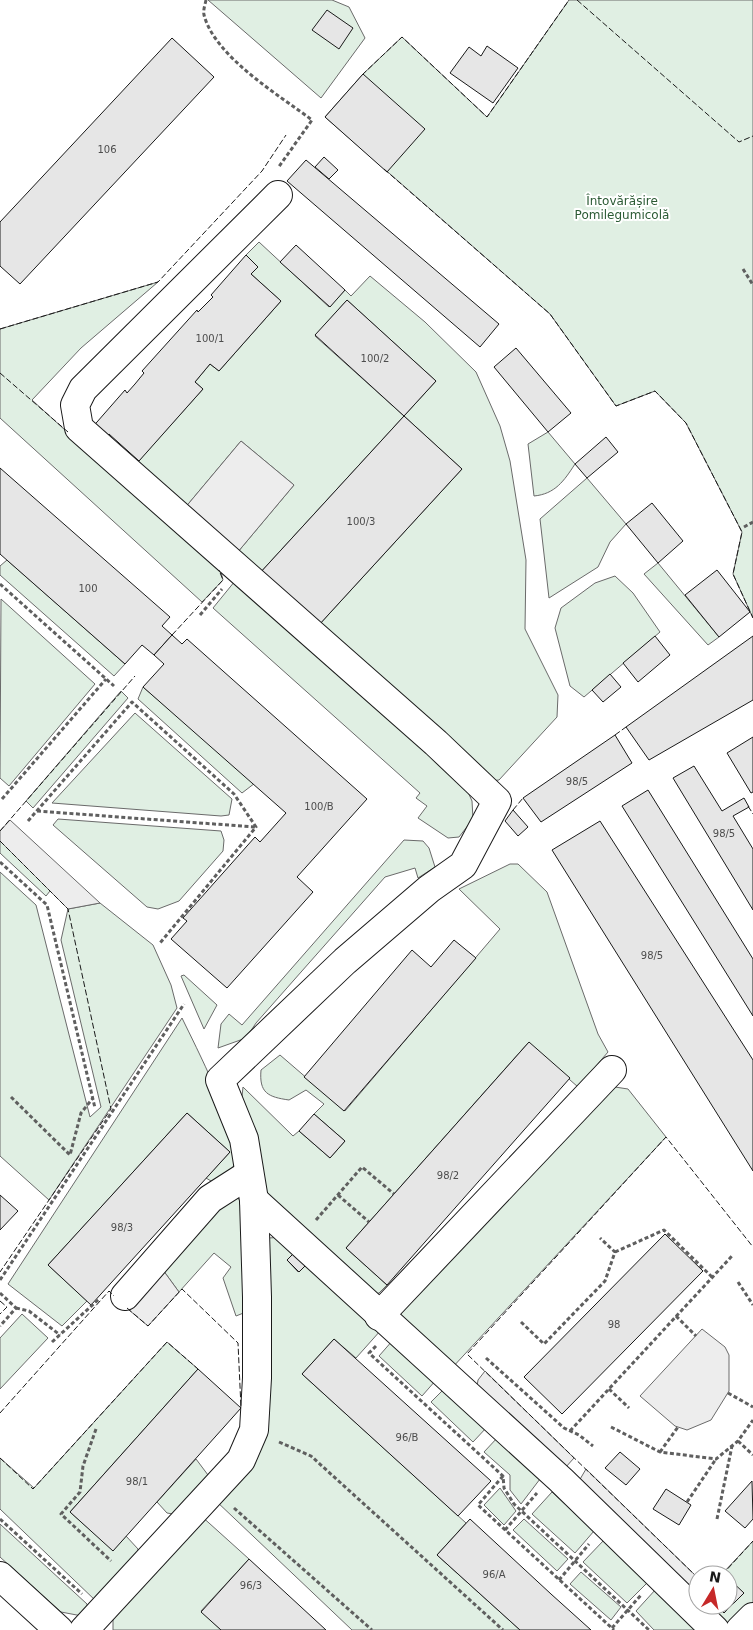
<svg xmlns="http://www.w3.org/2000/svg" width="753" height="1630" font-family="'DejaVu Sans',sans-serif">
  <style>
    .green { fill: #e0efe3; stroke: #6a6a6a; fill-rule: evenodd }
    .parking { fill: #ededed; stroke: #6a6a6a }
    .building { fill: #e6e6e6; stroke: #1a1a1a }
    .lines { fill: none; stroke-linecap: round; stroke-linejoin: round }
    .minor-casing { stroke: #1a1a1a; stroke-width: 30 }
    .path { stroke: #5f5f5f; stroke-width: 3; stroke-dasharray: 4 2.5; stroke-linecap: butt }
    .minor { stroke: #fff; stroke-width: 28 }
    .fence { stroke: #1a1a1a; stroke-width: 1; stroke-dasharray: 6 2.5; stroke-linecap: butt }
    .labels { text-anchor: middle; dominant-baseline: central; stroke-width: 4; stroke-linejoin: round; paint-order: stroke }
    .number-label { font-size: 10px; fill: #4d4d4d }
    .park-label { font-size: 12px; fill: #2b5a34; stroke: #fff }
  </style>
  <rect width="100%" height="100%" fill="#fff"/>
  <g class="green">
    <path d="M208,0H332L349,7L365,38L321,98Z"/>
    <path d="M569,0H753V618L733,574L742,532L686,423L655,391L616,406L550,314L325,117L363,74L402,37L487,117Z"/>
    <path d="M259,242L329,307L345,290L351,296L370,276L425,322L476,372L500,426L510,461L526,560L525,629L558,695L557,717L499,780L490,781L318,626L462,469L404,416L259,574L237,553L294,485L241,441L184,509L134,466L203,389L195,382L210,364L219,371L281,301L251,274L258,267L246,255ZM347,300L436,381L404,416L315,336Z"/>
    <path d="M158,282L81,348L32,400L221,572L223,580L202,602L0,418V329Z"/>
    <path d="M548,432L575,464C564,481 555,494 534,496L528,444Z"/>
    <path d="M587,478L626,524L610,542L598,567L549,598L540,519Z"/>
    <path d="M7,560L125,664L114,676L0,575V566Z"/>
    <path d="M658,563L719,637L708,645L644,574Z"/>
    <path d="M615,576L633,593L660,632L584,697L570,686L555,628L561,608L595,583Z"/>
    <path d="M235,581L462,779L472,801L473,819L459,837L448,838L418,818L427,806L416,798L420,793L213,608Z"/>
    <path d="M1,599L95,684L9,786L0,778Z"/>
    <path d="M143,687L255,783L242,793L138,699Z"/>
    <path d="M121,691L128,698L33,808L26,801Z"/>
    <path d="M135,713L232,799L229,815L221,816L52,803Z"/>
    <path d="M58,819L221,831L224,840L223,851L179,901L158,909L147,907L53,825Z"/>
    <path d="M404,840L423,841L429,848L435,867L418,878L415,868L385,877L256,1023L246,1038L218,1048L221,1024L229,1014L242,1025Z"/>
    <path d="M0,841L50,891L46,896L0,853Z"/>
    <path d="M510,864H518L547,892L598,1034L608,1052L578,1087L528,1043L346,1248L387,1285L379,1293L372,1295L263,1189L241,1106L243,1087L293,1136L299,1131L330,1158L345,1141L314,1114L324,1104L306,1090L289,1100C268,1097 259,1093 261,1070L280,1055L345,1111L500,929L459,889Z"/>
    <path d="M0,872L36,905L90,1117L101,1107L61,940L68,909L100,903L153,945L171,985L177,1008L49,1200L0,1156Z"/>
    <path d="M184,975L217,1005L204,1029L181,976Z"/>
    <path d="M182,1018C196,1047 237,1127 236,1157C235,1169 226,1178 216,1184L206,1178L230,1152L187,1113L48,1265L87,1301L62,1326L8,1284Z"/>
    <path d="M615,1087L628,1089L666,1137L451,1369L400,1314L419,1289L576,1121Z"/>
    <path d="M233,1196L238,1198L244,1206L246,1312L236,1316L223,1278L231,1267L214,1253L179,1292L163,1270L224,1199Z"/>
    <path d="M283,1237L296,1251L287,1260L298,1272L308,1263L381,1330L356,1358L334,1339L302,1374L466,1523L437,1555L520,1630H352L215,1500L263,1444V1246L269,1238Z"/>
    <path d="M22,1314L48,1338L0,1389V1338Z"/>
    <path d="M393,1340L436,1380L422,1396L379,1356Z"/>
    <path d="M167,1342L198,1369L70,1512L113,1550L126,1536L138,1549L137,1558L97,1602L0,1509V1458L34,1488Z"/>
    <path d="M445,1388L487,1427L473,1442L431,1402Z"/>
    <path d="M498,1437L540,1479L521,1504L510,1490V1475L484,1452Z"/>
    <path d="M196,1459L208,1475L206,1483L173,1514L167,1513L157,1502Z"/>
    <path d="M500,1488L516,1511L504,1525L484,1505Z"/>
    <path d="M552,1492L594,1531L575,1553L532,1514Z"/>
    <path d="M199,1514L249,1559L201,1611L221,1630H113V1610Z"/>
    <path d="M524,1519L568,1559L557,1571L513,1530Z"/>
    <path d="M0,1524L87,1604L88,1612L82,1616L61,1612L0,1557Z"/>
    <path d="M604,1540L648,1582L627,1603L583,1562Z"/>
    <path d="M753,1541V1605L737,1623L724,1624L700,1605H728V1575H721Z"/>
    <path d="M581,1572L621,1607L611,1620L570,1584Z"/>
    <path d="M656,1589L702,1630H654L636,1611Z"/>
  </g>
  <g class="parking">
    <path d="M241,441L294,485L237,553L184,509Z"/>
    <path d="M10,820L100,903L68,909L0,841V831Z"/>
    <path d="M163,1270L179,1292L148,1326L129,1310Z"/>
    <path d="M702,1329L725,1347L729,1355V1391L711,1420L687,1430L675,1426L640,1396Z"/>
    <path d="M485,1371L574,1458L565,1468L476,1393L478,1380Z"/>
    <path d="M586,1469L698,1578V1600L579,1481Z"/>
  </g>
  <g class="building">
    <path d="M327,10L353,28L339,49L312,30Z"/>
    <path d="M172,38L214,77L20,284L0,266V222Z"/>
    <path d="M487,46L518,68L493,103L450,73L469,47L481,56Z"/>
    <path d="M363,74L425,129L387,172L325,117Z"/>
    <path d="M324,157L338,170L329,179L315,167Z"/>
    <path d="M306,160L499,324L480,347L287,181Z"/>
    <path d="M296,245L345,290L330,307L280,262Z"/>
    <path d="M246,255L258,267L251,274L281,301L219,371L210,364L195,382L203,389L139,461L109,434L103,441L90,430L125,390L127,393L135,384L144,373L142,371L197,310L198,312L213,297L211,295Z"/>
    <path d="M347,300L436,381L404,416L315,335Z"/>
    <path d="M516,348L571,413L548,432L494,367Z"/>
    <path d="M404,416L462,469L318,626L259,574Z"/>
    <path d="M606,437L618,452L587,478L575,464Z"/>
    <path d="M0,468L170,617L162,626L172,635L154,655L142,645L125,664L0,554Z"/>
    <path d="M652,503L683,541L658,563L626,524Z"/>
    <path d="M717,570L750,612L719,637L685,595Z"/>
    <path d="M172,635L182,644L187,639L367,799L297,877L313,892L227,988L171,939L187,921L183,918L255,837L260,842L286,813L143,687L164,664L154,655Z"/>
    <path d="M655,636L670,655L638,682L623,663Z"/>
    <path d="M753,636V700L649,760L626,727Z"/>
    <path d="M610,674L621,687L603,702L592,690Z"/>
    <path d="M615,735L632,763L541,822L523,798Z"/>
    <path d="M753,737V792L751,793L727,753Z"/>
    <path d="M694,766L722,811L744,798L749,807L733,816L753,849V910L673,778Z"/>
    <path d="M648,790L753,959V1016L622,806Z"/>
    <path d="M513,810L528,827L518,836L505,821Z"/>
    <path d="M600,821L753,1060V1171L552,850Z"/>
    <path d="M454,940L476,958L344,1111L304,1077L412,950L431,967Z"/>
    <path d="M529,1042L570,1078L387,1285L346,1248Z"/>
    <path d="M187,1113L230,1152L91,1305L48,1265Z"/>
    <path d="M314,1114L345,1141L330,1158L299,1131Z"/>
    <path d="M0,1195L18,1211L0,1230Z"/>
    <path d="M665,1234L703,1271L562,1414L524,1377Z"/>
    <path d="M296,1251L308,1263L299,1272L287,1260Z"/>
    <path d="M334,1339L491,1481L458,1516L302,1374Z"/>
    <path d="M198,1369L241,1408L113,1551L70,1512Z"/>
    <path d="M620,1452L640,1469L626,1485L605,1468Z"/>
    <path d="M752,1481L753,1519L745,1528L725,1511Z"/>
    <path d="M666,1489L691,1505L679,1525L653,1509Z"/>
    <path d="M470,1519L551,1594L591,1630H520L437,1555Z"/>
    <path d="M249,1559L326,1630H221L201,1612Z"/>
    <path d="M728,1578L744,1593L724,1613L716,1605H728Z"/>
  </g>
  <g class="lines">
    <defs>
      <g id="minor">
        <path d="M254,1200L561,1480L715,1630"/>
        <path d="M125,1296L210,1199L249,1174"/>
        <path d="M379,1316L612,1070"/>
        <path d="M0,1576L59,1630"/>
        <path d="M84,1630L241,1460L254,1430L257,1378V1297L254,1200L244,1139L220,1080L345,961L429,889L463,865L497,801L436,743L79,428L75,405L83,389L278,195"/>
        <path d="M740,1630L753,1617"/>
      </g>
    </defs>
    <use href="#minor" class="minor-casing"/>
    <g class="path">
      <path d="M206,0C205,5 203,10 204,15C215,57 279,95 312,120L278,168"/>
      <path d="M743,269L753,285"/>
      <path d="M744,527L753,522"/>
      <path d="M0,584L114,686"/>
      <path d="M200,615L222,589"/>
      <path d="M2,799L106,679"/>
      <path d="M37,811L255,827"/>
      <path d="M28,821L132,702L234,794L256,827L160,943"/>
      <path d="M0,862L47,905L95,1108"/>
      <path d="M11,1097L70,1155L81,1113L93,1098"/>
      <path d="M338,1195L369,1222"/>
      <path d="M316,1220L362,1167L394,1194"/>
      <path d="M615,1252L664,1230L712,1277"/>
      <path d="M0,1280L184,1004"/>
      <path d="M738,1282L753,1305"/>
      <path d="M0,1293L16,1308L0,1326"/>
      <path d="M16,1308L29,1311L60,1335"/>
      <path d="M676,1316L696,1336"/>
      <path d="M521,1322L544,1344L605,1281L615,1252L600,1238"/>
      <path d="M52,1342L99,1299"/>
      <path d="M376,1346L369,1353L503,1476L504,1488L514,1504L649,1630"/>
      <path d="M486,1358L564,1428L579,1435L593,1446"/>
      <path d="M609,1389L629,1408"/>
      <path d="M728,1393L753,1407"/>
      <path d="M611,1427L660,1452L716,1459L738,1441L753,1420"/>
      <path d="M96,1429L83,1466L80,1492L61,1514L111,1561"/>
      <path d="M570,1431L732,1256"/>
      <path d="M738,1441L753,1455"/>
      <path d="M279,1442L311,1456L503,1630"/>
      <path d="M660,1452L678,1427"/>
      <path d="M503,1476L478,1505L614,1630"/>
      <path d="M687,1502L716,1459"/>
      <path d="M234,1508L372,1630"/>
      <path d="M0,1519L82,1594"/>
      <path d="M717,1519L732,1446"/>
      <path d="M505,1530L537,1493"/>
      <path d="M559,1580L589,1544"/>
      <path d="M612,1628L641,1595"/>
    </g>
    <use href="#minor" class="minor"/>
    <g class="fence">
      <path d="M577,0L739,142L753,136"/>
      <path d="M362,75L402,37L487,117L569,0"/>
      <path d="M384,169L550,314L616,406L655,391L686,423L742,532L733,574L753,618"/>
      <path d="M0,329L158,282L262,171L286,135"/>
      <path d="M0,373L68,432"/>
      <path d="M172,635L223,580L219,570"/>
      <path d="M615,735L626,727"/>
      <path d="M748,806L753,814"/>
      <path d="M513,810L523,798"/>
      <path d="M0,831L135,676"/>
      <path d="M0,841L68,909L111,1109L0,1272"/>
      <path d="M0,1301L7,1307L0,1314"/>
      <path d="M127,1308L148,1326L182,1289L238,1343L241,1408"/>
      <path d="M0,1413L109,1291L114,1296"/>
      <path d="M0,1458L33,1489L167,1342L198,1369"/>
      <path d="M722,1575L753,1541"/>
      <path d="M698,1578L467,1354L666,1137L753,1247"/>
    </g>
  </g>
  <g class="labels">
    <g class="number-label">
      <text x="107" y="149">106</text>
      <text x="210" y="338">100/1</text>
      <text x="375" y="358">100/2</text>
      <text x="361" y="521">100/3</text>
      <text x="88" y="588">100</text>
      <text x="577" y="781">98/5</text>
      <text x="319" y="806">100/B</text>
      <text x="724" y="833">98/5</text>
      <text x="652" y="955">98/5</text>
      <text x="448" y="1175">98/2</text>
      <text x="122" y="1227">98/3</text>
      <text x="614" y="1324">98</text>
      <text x="407" y="1437">96/B</text>
      <text x="137" y="1481">98/1</text>
      <text x="494" y="1574">96/A</text>
      <text x="251" y="1585">96/3</text>
    </g>
    <g class="park-label">
      <text x="622" y="201">Întovărășire<tspan x="622" dy="14">Pomilegumicolă</tspan></text>
    </g>
  </g>
  <g transform="translate(713 1590) rotate(10)"><circle r="24" fill="#ffffff" stroke="#a3a3a3"/>
  <path d="M0-4L9 19L0 12L-9 19Z" fill="#c62828"/>
  <text y="-8" font-size="14" font-weight="bold" text-anchor="middle" fill="#1a1a1a">N</text>
  </g>
</svg>
